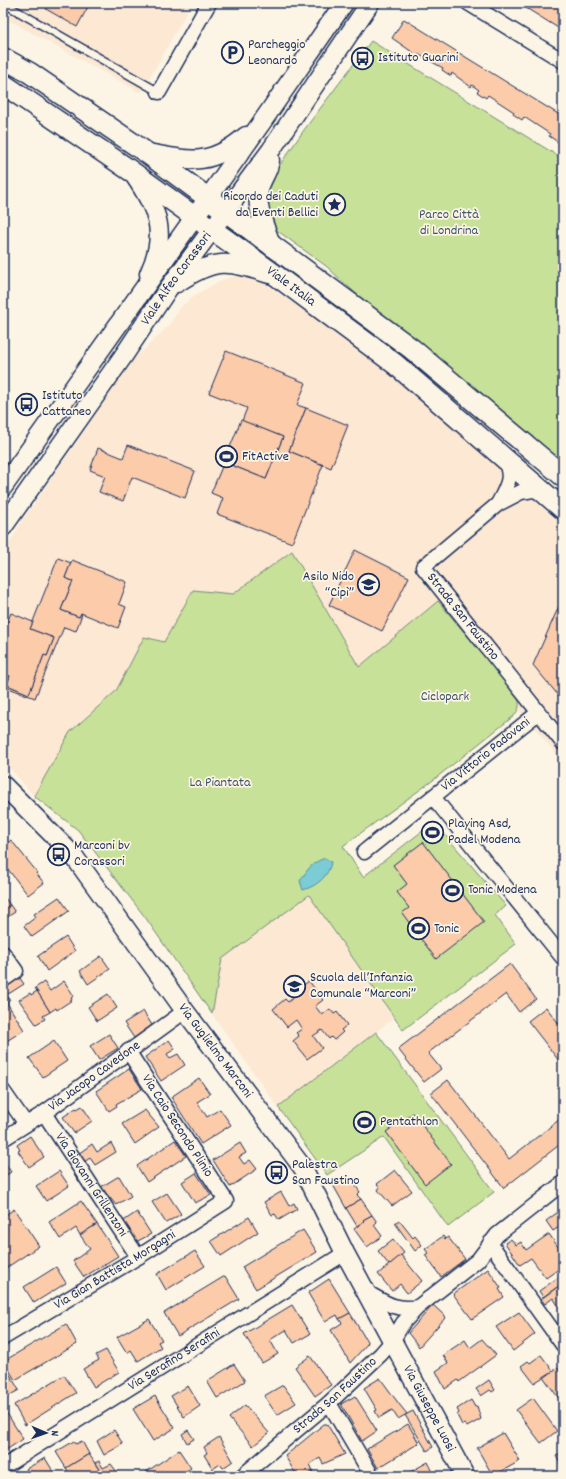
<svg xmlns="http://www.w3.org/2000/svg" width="566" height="1479" font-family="Dekko,sans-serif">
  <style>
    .built { fill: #fce8d3 }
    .green { fill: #c8e198; stroke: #72887b }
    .water { fill: #7bccd5; stroke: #558da5 }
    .building { fill: #fbcbaa; stroke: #1b2f5e }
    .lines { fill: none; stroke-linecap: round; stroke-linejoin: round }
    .service-casing { stroke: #1b2f5e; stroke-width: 10 }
    .minor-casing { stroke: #1b2f5e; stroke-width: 17 }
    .tertiary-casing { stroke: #1b2f5e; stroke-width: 21 }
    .secondary-casing { stroke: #1b2f5e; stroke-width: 23 }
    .service { stroke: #fcf5e5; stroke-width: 7 }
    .minor { stroke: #fcf5e5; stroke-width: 14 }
    .tertiary { stroke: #fcf5e5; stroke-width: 18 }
    .secondary { stroke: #fcf5e5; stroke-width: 20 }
    .labels { text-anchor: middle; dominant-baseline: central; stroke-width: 3.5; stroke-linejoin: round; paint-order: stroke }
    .poi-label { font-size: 14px; fill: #1b2f5e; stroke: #fcf5e5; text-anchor: start }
    .park-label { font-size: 14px; fill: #3e536a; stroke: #fcf5e5 }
    .street-label { font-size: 14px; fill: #1b2f5e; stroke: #fcf5e5 }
  </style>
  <rect width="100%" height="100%" fill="#fcf5e5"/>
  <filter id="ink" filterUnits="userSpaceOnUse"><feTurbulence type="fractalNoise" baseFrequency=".025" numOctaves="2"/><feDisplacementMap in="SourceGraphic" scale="8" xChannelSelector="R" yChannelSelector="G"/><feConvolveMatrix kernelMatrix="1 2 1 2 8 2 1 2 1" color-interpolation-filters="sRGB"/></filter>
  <g filter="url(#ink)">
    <g class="built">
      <path d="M3,3H192L141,93L3,17Z"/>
      <path d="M245,276L258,279L346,339L450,421L563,526V762L519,710L520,704L513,690L438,602L359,667L292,551L233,594L193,590L164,643L144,638L116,691L70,732L34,796L3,760V555L22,521L134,359L167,328L182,306L195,295L218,282L230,277Z"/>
      <path d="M309,895L394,1018L278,1107L212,1014L222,959Z"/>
    </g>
    <g class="green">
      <path d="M371,41L563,159V468L365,302L326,266L275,229L268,218L265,193L270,179L304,130Z"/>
      <path d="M292,551L359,667L438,601L513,690C520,700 522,706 514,716L432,781L343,846L363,877L434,822L506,906L495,915L516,944L403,1030L309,895L222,959L212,1014L145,917L78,830L34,796L70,732L116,691L144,637L164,642L193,590L233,594Z"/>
      <path d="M376,1032L494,1192L448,1227L384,1137L327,1175L278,1107Z"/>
    </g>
    <path class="water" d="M325,858L331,862C329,876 317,886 303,890L300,881C308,869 311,863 325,858Z"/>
    <g class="building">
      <path d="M50,3H90L77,27L46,9Z"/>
      <path d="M518,3H563V31Z"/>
      <path d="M404,19L563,117V142L559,139L558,142L549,136L550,134L524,117L522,120L513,114L514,112L488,95L486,98L477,92L479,90L472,85L471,87L452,73L451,76L442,70L443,68L416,53L415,54L392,38Z"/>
      <path d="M226,351L306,383L297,405L306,408L289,451L323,465L292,543L217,514L223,498L211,493L224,462L266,479L283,437L242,421L247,408L209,393Z"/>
      <path d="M306,408L348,425L331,468L289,451Z"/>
      <path d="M241,420L283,437L266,479L224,462Z"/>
      <path d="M128,445L195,471L185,498L132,477L123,501L99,492L105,476L90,470L98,448L123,458Z"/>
      <path d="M355,550L409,577L382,631L329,605Z"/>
      <path d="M58,558L71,563L65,578L73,581L61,610L79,617L81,613L82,614L76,631L64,627L35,698L3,686V673L10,676L7,685L29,694L44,655L47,656L54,638L30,629Z"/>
      <path d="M72,560L127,582L119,604L126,607L118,628L81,613L79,617L61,610L73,581L65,578Z"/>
      <path d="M559,606L563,611V701L533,665Z"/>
      <path d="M11,613L33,622L30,629L54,638L47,656L44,655L29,694L7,685L10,676L3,673V632Z"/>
      <path d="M11,840L37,872L36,873L44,883L28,895L3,863V853L8,849L5,845Z"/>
      <path d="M423,842L484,922L436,959L402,913L409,908L397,892L407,884L393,865Z"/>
      <path d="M59,897L69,911L32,937L24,926L36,917L34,914Z"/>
      <path d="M5,898L10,905L3,910V899Z"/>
      <path d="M10,905L15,912L3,920V910Z"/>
      <path d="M66,937L75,951L47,971L38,956Z"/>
      <path d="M101,956L110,969L88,984L80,971Z"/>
      <path d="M510,964L536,999L519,1012L506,994L428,1053L441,1069L424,1082L398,1049Z"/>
      <path d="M19,977L24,984L10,993L6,994L10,1000L5,1005L3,1003V988Z"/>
      <path d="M64,981L74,996L71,998L72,1000L57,1010L56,1008L50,1012L35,988L44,982L50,991Z"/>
      <path d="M309,981L323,1000L315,1006L322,1015L330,1009L334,1014L337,1012L347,1025L341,1030L343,1032L334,1040L331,1037L329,1039L322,1030L313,1036L322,1048L307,1059L293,1041L299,1036L296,1033L302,1029L296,1020L287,1027L273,1009L285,999L288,1002L299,993L297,990Z"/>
      <path d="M37,991L50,1012L43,1016L45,1019L36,1024L19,1000L30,993L31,995Z"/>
      <path d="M108,994L117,1008L97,1021L88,1007Z"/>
      <path d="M7,1003L24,1030L5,1042L3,1039V1019L5,1018L3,1015V1006Z"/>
      <path d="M546,1007L563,1029V1066L528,1021Z"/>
      <path d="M143,1011L152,1025L134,1038L124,1023Z"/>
      <path d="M109,1034L118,1048L99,1060L90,1046Z"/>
      <path d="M169,1040L175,1049L167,1054L170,1058L178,1054L185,1065L161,1081L145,1057Z"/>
      <path d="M54,1041L67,1061L43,1077L29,1058Z"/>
      <path d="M129,1069L142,1089L116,1104L117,1106L109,1111L96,1091Z"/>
      <path d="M199,1078L210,1094L197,1102L207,1117L220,1109L231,1125L201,1144L171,1097Z"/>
      <path d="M448,1080L509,1159L560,1119L563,1123V1142L504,1188L431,1093Z"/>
      <path d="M82,1106L92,1121L74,1133L63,1117L76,1108L77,1109Z"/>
      <path d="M145,1110L159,1127L135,1144L122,1124Z"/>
      <path d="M413,1113L451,1164L425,1184L386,1132Z"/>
      <path d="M30,1136L44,1157L29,1167L18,1151L20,1150L17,1145Z"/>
      <path d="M175,1140L186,1156L147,1182L137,1166Z"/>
      <path d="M111,1143L116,1152L95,1165L90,1158L84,1162L78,1154L92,1144L97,1152Z"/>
      <path d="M240,1143L246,1153L239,1157L244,1164L250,1160L257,1169L230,1187L213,1160Z"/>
      <path d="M3,1160L11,1172L3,1177Z"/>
      <path d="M395,1170L412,1191L392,1206L378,1190L380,1187L377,1184Z"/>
      <path d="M59,1171L69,1186L46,1201L36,1186Z"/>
      <path d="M196,1173L211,1195L195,1203L182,1182Z"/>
      <path d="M348,1175L360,1192L357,1195L361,1199L346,1208L333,1185Z"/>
      <path d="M119,1176L131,1196L116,1205L101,1187Z"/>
      <path d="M281,1192L289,1206L294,1203L297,1209L279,1220L275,1214L272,1215L264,1202Z"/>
      <path d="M167,1193L181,1214L166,1223L152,1202Z"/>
      <path d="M361,1199L372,1215L363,1220L364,1221L357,1226L346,1208Z"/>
      <path d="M81,1201L97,1224L80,1235L76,1228L60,1239L49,1222Z"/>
      <path d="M14,1209L39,1246L3,1270V1217Z"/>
      <path d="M137,1212L151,1234L136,1242L122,1222Z"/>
      <path d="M558,1212L563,1218V1233L559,1227L553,1231L546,1221Z"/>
      <path d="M372,1215L377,1222L374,1225L382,1236L367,1247L354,1229L364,1221L363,1220Z"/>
      <path d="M249,1217L258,1232L221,1256L211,1241Z"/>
      <path d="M399,1220L413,1238L415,1236L422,1245L415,1251L395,1223Z"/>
      <path d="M97,1224L118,1256L84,1277L73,1261L90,1249L80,1235Z"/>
      <path d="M303,1230L317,1252L256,1289L242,1267Z"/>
      <path d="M549,1234L563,1254V1266L546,1278L531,1258L520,1265L505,1243L511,1239L516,1245L521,1242L526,1250Z"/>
      <path d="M443,1236L445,1239L448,1237L465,1259L441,1277L425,1255L428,1253L425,1249Z"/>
      <path d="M393,1239L404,1253L389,1265L378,1251Z"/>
      <path d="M195,1251L205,1266L166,1290L157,1274Z"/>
      <path d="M401,1255L422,1281L407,1293L400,1284L392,1291L378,1274Z"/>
      <path d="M56,1267L66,1283L34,1303L24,1287Z"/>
      <path d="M488,1269L501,1288L499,1289L504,1297L472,1319L453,1294Z"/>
      <path d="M563,1274V1283L543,1297L539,1291Z"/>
      <path d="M225,1276L239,1299L178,1336L164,1313Z"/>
      <path d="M329,1279L350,1313L339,1319L337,1315L325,1322L308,1293Z"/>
      <path d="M563,1283V1312L553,1298L545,1304L541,1299Z"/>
      <path d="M292,1305L310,1334L294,1343L286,1330L270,1340L278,1354L262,1363L244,1334Z"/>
      <path d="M433,1305L446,1317L419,1347L408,1333Z"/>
      <path d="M519,1312L535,1334L513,1351L496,1327Z"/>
      <path d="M350,1313L368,1343L350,1363L331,1330L342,1323L339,1319Z"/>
      <path d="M149,1319L162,1340L158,1342L161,1347L138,1361L131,1350L127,1353L117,1337Z"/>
      <path d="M66,1324L77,1344L15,1380L4,1361Z"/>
      <path d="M482,1339L496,1355L459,1382L458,1380L445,1389L436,1371L448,1363L443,1355L465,1340L470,1348Z"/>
      <path d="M106,1350L119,1372L94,1387L83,1369L99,1360L96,1355Z"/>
      <path d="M541,1355L553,1371L534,1383L521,1366L528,1361L530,1363Z"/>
      <path d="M310,1356L331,1385L315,1396L295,1367Z"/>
      <path d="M3,1363L19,1390L3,1399Z"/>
      <path d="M234,1364L245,1381L217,1398L207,1381Z"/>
      <path d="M557,1368L563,1373V1398L560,1400L544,1378Z"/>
      <path d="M64,1375L76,1393L25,1425L14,1405Z"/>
      <path d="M380,1378L399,1404L407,1414L398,1419L392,1410L379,1418L375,1411L377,1410L364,1388Z"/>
      <path d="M489,1380L495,1390L492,1392L490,1390L481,1396L476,1389Z"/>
      <path d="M283,1385L296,1403L277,1415L264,1396Z"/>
      <path d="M188,1386L200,1406L184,1417L171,1396Z"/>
      <path d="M155,1396L175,1428L153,1441L133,1409Z"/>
      <path d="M355,1396L377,1431L362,1441L341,1404Z"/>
      <path d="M533,1398L557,1431L541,1443L516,1410Z"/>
      <path d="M471,1400L475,1407L477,1406L481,1419L467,1427L465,1424L462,1425L457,1415L459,1413L457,1409Z"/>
      <path d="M245,1405L269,1433L253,1446L229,1418Z"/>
      <path d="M3,1407L23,1439L3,1452Z"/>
      <path d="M413,1411L433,1447L427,1451L405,1415Z"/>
      <path d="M324,1424H327L345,1454L323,1464L320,1458L310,1464L313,1471L304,1476H297L285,1456Z"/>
      <path d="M408,1424L419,1443L378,1468L367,1449Z"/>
      <path d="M114,1430L123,1444L104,1455L97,1441Z"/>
      <path d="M188,1430L194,1439L187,1443L182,1434Z"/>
      <path d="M503,1433L520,1461L493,1476L477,1448Z"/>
      <path d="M219,1437L233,1461L223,1468L220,1464L213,1469L204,1455L207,1453L204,1447Z"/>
      <path d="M74,1441L76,1444L82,1441L89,1454L66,1468L56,1452Z"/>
      <path d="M179,1450L191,1468L179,1476H140Z"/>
      <path d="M563,1452V1469L556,1456Z"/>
      <path d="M89,1454L103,1476H83L82,1474L78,1476H71L66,1468Z"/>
      <path d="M45,1458L56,1476H30L26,1469Z"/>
      <path d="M99,1461L103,1468L111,1464L120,1476H103L95,1463Z"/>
      <path d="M428,1462L435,1476H403Z"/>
    </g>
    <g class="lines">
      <defs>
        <path id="service" d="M3,3L159,92"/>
        <g id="minor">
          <path d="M468,3L563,61"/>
          <path d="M159,92L209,3"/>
          <path id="s1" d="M544,492L533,490L521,492L498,504L423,567L563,743"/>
          <path d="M498,504C506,488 515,476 503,459"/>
          <path d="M433,797L563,958"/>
          <path id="s2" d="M364,852L538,713"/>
          <path d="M3,953L16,971L3,980"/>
          <path d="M3,1091L26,1124"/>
          <path id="s3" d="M44,1113L138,1257"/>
          <path id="s4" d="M3,1139L44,1113L185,1011"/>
          <path d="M490,1243L563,1345"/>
          <path d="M366,1292C386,1303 395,1311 418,1307"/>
          <path id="s5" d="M3,1338L138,1257L226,1201L128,1051"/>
          <path d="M329,1403L372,1476"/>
          <path id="s6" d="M3,1467L345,1253"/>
          <path id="s7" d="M242,1476L329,1403L381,1354L393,1340L403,1323L418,1307L478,1260L497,1235L563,1183"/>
        </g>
        <g id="tertiary">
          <path d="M147,153C191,161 210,167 246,136"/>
          <path d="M270,160C269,170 263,177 260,186C254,206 266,228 272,247"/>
          <path d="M134,175C158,210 168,233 149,274"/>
          <path d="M177,283C215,258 226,260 269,274"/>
          <path d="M3,487L262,122L344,3"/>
          <path id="s8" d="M3,527L124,355L168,289L271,150L370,3"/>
          <path id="s9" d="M3,785L73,855L185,1011L303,1168L345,1253L465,1476"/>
        </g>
        <g id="secondary">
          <path d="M3,58L30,73L147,153L412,349L563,476"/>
          <path id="s10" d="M3,84L131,171L278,277L395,364L563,509"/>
        </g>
      </defs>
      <use href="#service" class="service-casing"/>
      <use href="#minor" class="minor-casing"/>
      <use href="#tertiary" class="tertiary-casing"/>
      <use href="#secondary" class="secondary-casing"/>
      <use href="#service" class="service"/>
      <use href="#minor" class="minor"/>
      <use href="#tertiary" class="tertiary"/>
      <use href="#secondary" class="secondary"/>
    </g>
  </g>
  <defs>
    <symbol id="parking-ring" viewBox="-11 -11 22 22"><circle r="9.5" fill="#fcf5e5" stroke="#1b2f5e" stroke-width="1.5"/><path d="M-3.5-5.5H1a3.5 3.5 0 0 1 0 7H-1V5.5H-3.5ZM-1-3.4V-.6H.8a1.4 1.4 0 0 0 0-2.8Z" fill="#1b2f5e"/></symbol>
    <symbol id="bus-ring" viewBox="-11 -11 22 22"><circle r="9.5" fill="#fcf5e5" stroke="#1b2f5e" stroke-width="1.5"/><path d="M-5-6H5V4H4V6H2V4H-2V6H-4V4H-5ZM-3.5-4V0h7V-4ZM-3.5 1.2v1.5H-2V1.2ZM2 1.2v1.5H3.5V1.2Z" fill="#1b2f5e"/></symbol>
    <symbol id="sight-ring" viewBox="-11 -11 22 22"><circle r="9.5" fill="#fcf5e5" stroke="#1b2f5e" stroke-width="1.5"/><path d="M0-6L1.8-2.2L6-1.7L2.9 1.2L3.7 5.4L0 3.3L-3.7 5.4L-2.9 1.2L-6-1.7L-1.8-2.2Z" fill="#1b2f5e"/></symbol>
    <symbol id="stadium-ring" viewBox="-11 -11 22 22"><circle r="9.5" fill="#fcf5e5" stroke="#1b2f5e" stroke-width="1.5"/><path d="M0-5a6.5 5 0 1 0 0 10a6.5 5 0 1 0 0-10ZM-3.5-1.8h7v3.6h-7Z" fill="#1b2f5e"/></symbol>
    <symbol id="school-ring" viewBox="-11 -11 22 22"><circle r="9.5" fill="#fcf5e5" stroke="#1b2f5e" stroke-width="1.5"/><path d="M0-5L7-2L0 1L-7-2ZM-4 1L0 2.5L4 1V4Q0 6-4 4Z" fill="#1b2f5e"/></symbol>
  </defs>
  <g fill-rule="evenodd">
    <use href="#parking-ring" x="220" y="40" width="25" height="25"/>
    <use href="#bus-ring" x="350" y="46" width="25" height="25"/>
    <use href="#sight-ring" x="322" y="192" width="25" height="25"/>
    <use href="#bus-ring" x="14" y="392" width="25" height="25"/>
    <use href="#stadium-ring" x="214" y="444" width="25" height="25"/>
    <use href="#school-ring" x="356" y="572" width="25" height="25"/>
    <use href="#stadium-ring" x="420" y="820" width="25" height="25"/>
    <use href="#bus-ring" x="46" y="842" width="25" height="25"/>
    <use href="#stadium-ring" x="440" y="878" width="25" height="25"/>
    <use href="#stadium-ring" x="406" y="916" width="25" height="25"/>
    <use href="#school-ring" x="282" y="974" width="25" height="25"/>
    <use href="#stadium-ring" x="352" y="1110" width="25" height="25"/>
    <use href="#bus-ring" x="264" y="1160" width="25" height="25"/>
  </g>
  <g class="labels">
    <g class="poi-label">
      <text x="248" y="45">Parcheggio<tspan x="248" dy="16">Leonardo</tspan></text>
      <text x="378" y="58">Istituto Guarini</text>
      <text x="318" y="197" text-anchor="end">Ricordo dei Caduti<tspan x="318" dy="16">da Eventi Bellici</tspan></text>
      <text x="42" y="396">Istituto<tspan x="42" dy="16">Cattaneo</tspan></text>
      <text x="242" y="457">FitActive</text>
      <text x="354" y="577" text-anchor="end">Asilo Nido<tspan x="354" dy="16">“Cipì”</tspan></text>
      <text x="448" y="824">Playing Asd,<tspan x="448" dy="16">Padel Modena</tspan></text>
      <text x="74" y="846">Marconi bv<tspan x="74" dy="16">Corassori</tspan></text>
      <text x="468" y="890">Tonic Modena</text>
      <text x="434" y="929">Tonic</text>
      <text x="310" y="978">Scuola dell’Infanzia<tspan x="310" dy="16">Comunale “Marconi”</tspan></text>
      <text x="380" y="1122">Pentathlon</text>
      <text x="292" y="1165">Palestra<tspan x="292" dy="16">San Faustino</tspan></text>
    </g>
    <g class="park-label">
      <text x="449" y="215">Parco Città<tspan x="449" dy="16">di Londrina</tspan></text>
      <text x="445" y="697">Ciclopark</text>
      <text x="220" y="783">La Piantata</text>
    </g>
    <g class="street-label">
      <text stroke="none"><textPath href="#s8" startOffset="303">Viale Alfeo Corassori</textPath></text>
      <text stroke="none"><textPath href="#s10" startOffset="352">Viale Italia</textPath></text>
      <text stroke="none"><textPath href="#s1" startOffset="211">Strada San Faustino</textPath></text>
      <text stroke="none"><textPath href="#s2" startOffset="156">Via Vittorio Padovani</textPath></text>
      <text stroke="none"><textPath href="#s9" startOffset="341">Via Guglielmo Marconi</textPath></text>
      <text stroke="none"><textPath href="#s4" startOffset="111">Via Jacopo Cavedone</textPath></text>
      <text transform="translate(177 1126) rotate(57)">Via Caio Secondo Plinio</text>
      <text stroke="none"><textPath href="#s3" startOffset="86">Via Giovanni Grillenzoni</textPath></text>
      <text stroke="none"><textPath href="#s5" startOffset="131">Via Gian Battista Morgagni</textPath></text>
      <text stroke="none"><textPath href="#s6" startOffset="202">Via Serafino Serafini</textPath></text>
      <text stroke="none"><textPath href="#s7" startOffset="123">Strada San Faustino</textPath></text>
      <text stroke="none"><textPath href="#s9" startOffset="759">Via Giuseppe Luosi</textPath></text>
    </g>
  </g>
  <rect width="566" height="1479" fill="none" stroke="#fcf5e5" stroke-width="16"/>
  <rect x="8" y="8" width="550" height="1463" fill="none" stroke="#1b2f5e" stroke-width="1.5" filter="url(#ink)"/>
  <g transform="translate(46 1433) rotate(92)" stroke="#fcf5e5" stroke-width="3" paint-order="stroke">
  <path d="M0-3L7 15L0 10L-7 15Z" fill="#1b2f5e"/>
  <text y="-6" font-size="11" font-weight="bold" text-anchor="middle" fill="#1b2f5e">N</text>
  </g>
</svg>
